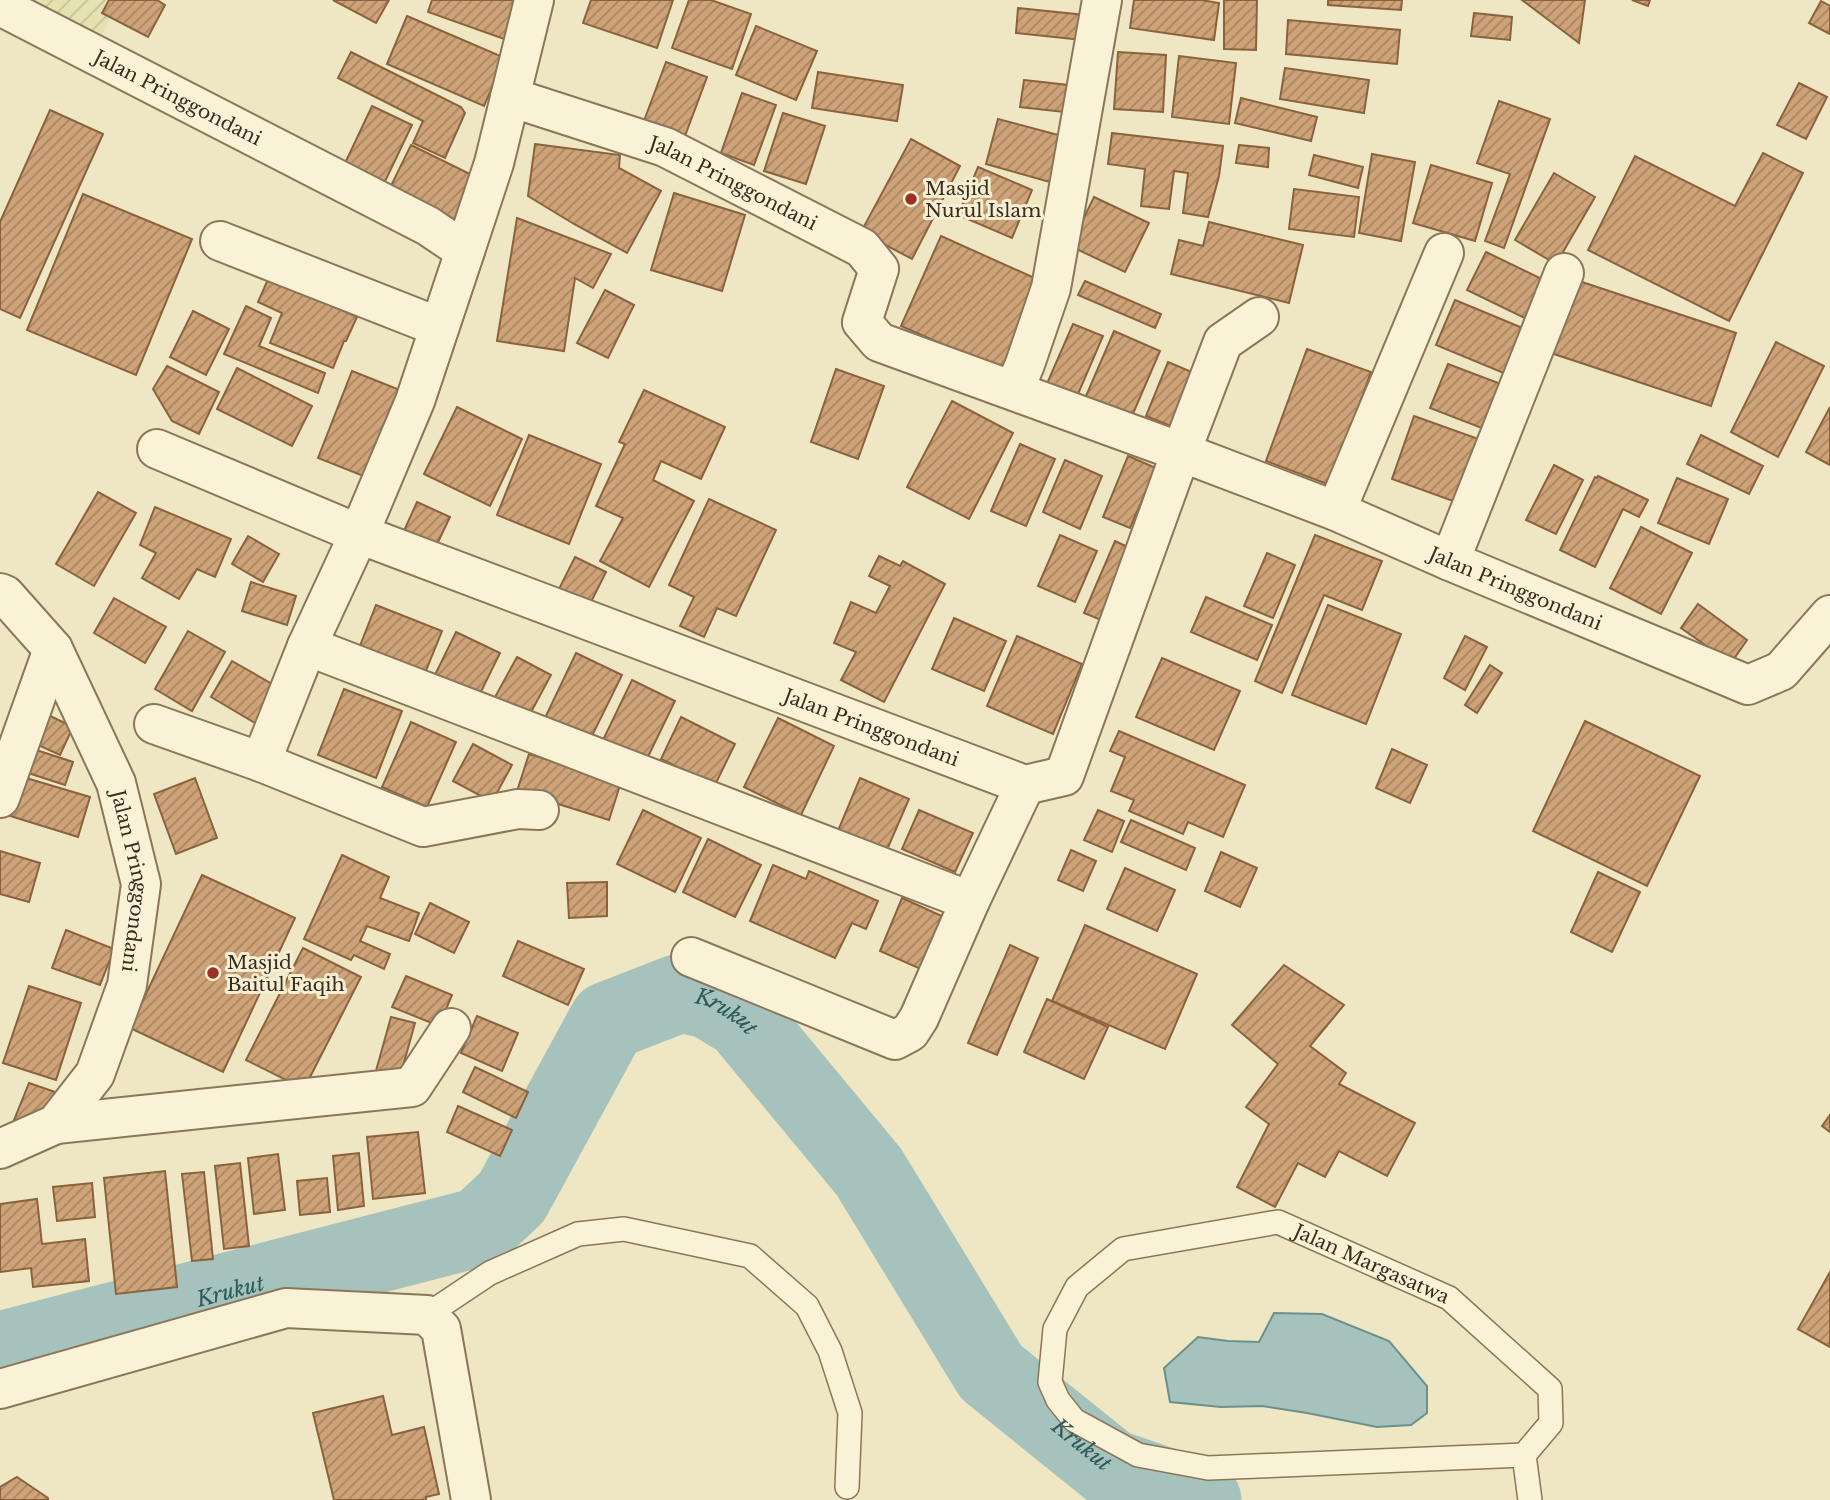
<svg xmlns="http://www.w3.org/2000/svg" width="1830" height="1500" font-family="'Libre Baskerville',serif">
  <style>
    .farmland { fill: url(#farmland-furrows) }
    .water { fill: #a5c2bc; stroke: #6c908a; stroke-width: 2 }
    .lines { fill: none; stroke-linecap: round; stroke-linejoin: round }
    .river { stroke: #a5c2bc; stroke-width: 79 }
    .building { fill: url(#building-hatch); stroke: #8a633e; stroke-width: 2 }
    .lane-casing { stroke: #8a7759; stroke-width: 26 }
    .street-casing { stroke: #8a7759; stroke-width: 42 }
    .lane { stroke: #faf2d6; stroke-width: 23 }
    .street { stroke: #faf2d6; stroke-width: 38 }
    .poi-dot { fill: #9b3027; stroke: #f6efd3; stroke-width: 2.5 }
    .labels { text-anchor: middle; dominant-baseline: central; stroke-width: 6; stroke-linejoin: round; paint-order: stroke }
    .street-label { font-size: 19px; fill: #392d1e; stroke: #f6efd3 }
    .poi-label { font-size: 19px; fill: #392d1e; stroke: #f6efd3; text-anchor: start }
    .water-label { font-size: 21px; font-style: italic; fill: #2c595a; stroke: #f6efd3 }
  </style>
  <defs>
    <pattern id="farmland-furrows" width="10" height="10" patternUnits="userSpaceOnUse" patternTransform="scale(1.75)"><rect width="10" height="10" fill="#e5e1b0"/><path d="M-1 1l2-2M0 10L10 0M9 11l2-2" fill="none" stroke="#c5c197"/></pattern>
    <pattern id="building-hatch" width="6" height="6" patternUnits="userSpaceOnUse" patternTransform="scale(1.75)"><rect width="6" height="6" fill="#cea378"/><path d="M-1 1l2-2M0 6l6-6M5 7l2-2" fill="none" stroke="#a88562"/></pattern>
  </defs>
  <rect width="100%" height="100%" fill="#efe6c3"/>
  <path class="farmland" d="M2,0H119L94,52Z"/>
  <path class="water" d="M1274,1313L1322,1314L1389,1341L1427,1386V1413L1411,1425L1377,1427L1307,1413L1262,1406L1221,1407L1170,1402L1164,1368L1198,1337L1228,1341L1259,1342Z"/>
  <g class="lines">
    <path class="river" id="s1" d="M0,1351L480,1227L512,1197L608,1021L680,993L709,999L743,1020L869,1172L991,1372L1110,1468L1202,1500"/>
  </g>
  <g class="building">
    <path d="M109,0H157L165,5L148,37L102,13Z"/>
    <path d="M333,0H389L376,23Z"/>
    <path d="M432,0H522L507,40L428,12Z"/>
    <path d="M591,0H673L657,48L583,23Z"/>
    <path d="M689,0H711L751,14L732,69L672,48Z"/>
    <path d="M1134,0H1201L1219,3L1214,40L1130,28Z"/>
    <path d="M1224,0H1257L1256,50L1224,49Z"/>
    <path d="M1328,0H1402L1401,10L1328,5Z"/>
    <path d="M1522,0H1585L1579,43Z"/>
    <path d="M1632,0H1650L1648,6Z"/>
    <path d="M1821,1L1830,6V34L1809,23Z"/>
    <path d="M1018,8L1085,15L1082,40L1016,33Z"/>
    <path d="M1474,13L1512,17L1510,40L1471,36Z"/>
    <path d="M407,16L505,58L484,106L387,64Z"/>
    <path d="M1288,20L1400,30L1397,64L1286,54Z"/>
    <path d="M756,26L817,51L796,100L736,75Z"/>
    <path d="M351,52L461,107L465,113L445,158L413,143L423,121L338,78Z"/>
    <path d="M1118,52L1166,55L1163,112L1114,109Z"/>
    <path d="M1179,56L1236,63L1229,124L1172,117Z"/>
    <path d="M666,62L707,77L682,144L641,129Z"/>
    <path d="M1285,68L1369,80L1364,113L1280,99Z"/>
    <path d="M818,72L903,85L897,121L812,108Z"/>
    <path d="M1024,80L1068,85L1064,112L1020,107Z"/>
    <path d="M1799,83L1827,97L1806,139L1777,125Z"/>
    <path d="M742,93L776,105L754,165L721,153Z"/>
    <path d="M1241,98L1317,117L1311,141L1235,123Z"/>
    <path d="M1499,101L1550,119L1504,248L1485,241L1510,174L1477,163Z"/>
    <path d="M372,106L412,125L378,196L338,178Z"/>
    <path d="M50,110L103,134L20,318L0,309V222Z"/>
    <path d="M783,113L825,126L806,184L764,171Z"/>
    <path d="M998,119L1062,136L1050,182L986,164Z"/>
    <path d="M1112,133L1223,146L1219,176L1208,217L1183,213L1188,173L1174,171L1169,209L1141,206L1145,169L1108,164Z"/>
    <path d="M911,139L960,166L912,259L861,232Z"/>
    <path d="M535,144L620,155L619,168L661,191L627,253L574,224L528,196Z"/>
    <path d="M411,145L482,180L457,231L386,196Z"/>
    <path d="M1239,145L1269,148L1268,167L1236,163Z"/>
    <path d="M1763,153L1803,173L1729,321L1588,250L1635,156L1735,206Z"/>
    <path d="M1372,154L1415,162L1401,241L1359,233Z"/>
    <path d="M1314,155L1363,167L1358,188L1309,175Z"/>
    <path d="M1431,165L1492,183L1475,241L1413,223Z"/>
    <path d="M978,167L1032,190L1012,238L958,215Z"/>
    <path d="M1554,173L1595,197L1556,264L1515,240Z"/>
    <path d="M1294,189L1359,197L1354,237L1289,229Z"/>
    <path d="M674,193L745,215L722,291L651,270Z"/>
    <path d="M83,194L192,239L136,375L27,330Z"/>
    <path d="M1094,197L1149,223L1125,272L1070,246Z"/>
    <path d="M517,218L611,254L593,288L575,278L564,351L497,341Z"/>
    <path d="M1209,222L1303,245L1289,303L1171,274L1179,240L1203,246Z"/>
    <path d="M941,236L1050,285L1010,374L901,326Z"/>
    <path d="M1486,252L1546,281L1527,319L1467,290Z"/>
    <path d="M269,277L357,317L346,341H344L333,368L270,343L282,313L258,302Z"/>
    <path d="M1576,280L1736,333L1711,406L1551,353Z"/>
    <path d="M1085,281L1161,314L1155,328L1078,295Z"/>
    <path d="M605,290L634,305L608,358L577,343Z"/>
    <path d="M1455,300L1525,329L1506,374L1436,345Z"/>
    <path d="M246,306L271,318L259,346L325,373L318,393L224,354Z"/>
    <path d="M193,311L229,329L206,375L170,357Z"/>
    <path d="M1073,324L1103,336L1072,408L1042,395Z"/>
    <path d="M1114,331L1160,351L1129,423L1083,403Z"/>
    <path d="M1776,342L1824,366L1778,457L1731,432Z"/>
    <path d="M1307,349L1371,372L1330,485L1266,461Z"/>
    <path d="M1168,362L1194,373L1171,426L1146,416Z"/>
    <path d="M1448,364L1509,387L1492,432L1430,408Z"/>
    <path d="M167,366L219,392L199,434L172,421L153,389Z"/>
    <path d="M237,368L312,406L292,446L217,409Z"/>
    <path d="M836,369L884,386L858,459L811,442Z"/>
    <path d="M352,371L410,394L376,481L318,458Z"/>
    <path d="M644,390L725,427L701,479L661,461L653,480L694,501L649,587L600,561L623,518L596,506L625,444L619,442Z"/>
    <path d="M952,401L1013,433L969,519L907,487Z"/>
    <path d="M457,407L522,439L490,506L424,474Z"/>
    <path d="M1830,407V465L1806,452Z"/>
    <path d="M1414,416L1487,442L1464,505L1392,479Z"/>
    <path d="M529,435L601,464L569,544L497,515Z"/>
    <path d="M1701,435L1763,466L1749,494L1687,464Z"/>
    <path d="M1020,444L1055,459L1026,526L991,511Z"/>
    <path d="M1128,456L1156,468L1130,528L1103,517Z"/>
    <path d="M1065,460L1102,476L1080,529L1043,512Z"/>
    <path d="M1554,465L1583,480L1556,534L1526,520Z"/>
    <path d="M1598,476L1648,500L1639,517L1623,509L1595,567L1560,550L1595,477L1597,478Z"/>
    <path d="M1677,478L1728,499L1709,544L1658,523Z"/>
    <path d="M98,492L136,513L94,586L56,564Z"/>
    <path d="M709,499L776,530L736,616L717,608L704,637L680,626L694,597L669,585Z"/>
    <path d="M417,502L450,517L430,559L398,544Z"/>
    <path d="M155,507L231,539L215,577L197,569L179,599L142,578L156,553L140,545Z"/>
    <path d="M1641,527L1692,553L1661,614L1610,588Z"/>
    <path d="M1060,535L1097,551L1075,602L1038,586Z"/>
    <path d="M1315,535L1382,561L1362,610L1324,595L1282,693L1255,681Z"/>
    <path d="M248,536L279,554L263,582L232,564Z"/>
    <path d="M1115,541L1132,549L1101,620L1084,613Z"/>
    <path d="M1267,553L1295,565L1273,618L1244,606Z"/>
    <path d="M879,556L900,566L903,561L945,584L884,702L841,680L856,652L834,643L851,602L876,613L890,586L869,576Z"/>
    <path d="M575,557L606,572L587,610L556,595Z"/>
    <path d="M251,582L296,596L287,625L242,611Z"/>
    <path d="M1206,597L1272,625L1257,660L1191,632Z"/>
    <path d="M114,598L166,627L145,663L94,633Z"/>
    <path d="M1698,604L1747,640L1731,663L1681,628Z"/>
    <path d="M376,605L442,631L421,683L356,656Z"/>
    <path d="M1328,605L1401,634L1366,724L1292,695Z"/>
    <path d="M954,618L1006,641L984,691L932,669Z"/>
    <path d="M188,631L225,652L192,711L155,689Z"/>
    <path d="M456,632L500,653L476,702L432,681Z"/>
    <path d="M1017,636L1082,664L1053,734L987,706Z"/>
    <path d="M1465,636L1487,647L1465,690L1444,678Z"/>
    <path d="M576,653L622,675L589,742L544,720Z"/>
    <path d="M517,657L551,675L529,716L495,697Z"/>
    <path d="M1162,658L1240,691L1214,750L1136,717Z"/>
    <path d="M232,661L281,689L260,726L211,697Z"/>
    <path d="M1490,665L1502,673L1477,713L1465,705Z"/>
    <path d="M632,680L675,701L645,763L602,742Z"/>
    <path d="M344,689L402,711L376,778L318,755Z"/>
    <path d="M40,711L73,727L60,755L27,740Z"/>
    <path d="M681,717L735,744L715,785L661,759Z"/>
    <path d="M778,718L834,746L801,815L744,787Z"/>
    <path d="M1585,721L1700,776L1647,886L1533,831Z"/>
    <path d="M411,722L456,742L427,807L382,787Z"/>
    <path d="M1119,731L1245,785L1223,837L1188,822L1183,834L1129,811L1134,800L1111,791L1125,757L1110,751Z"/>
    <path d="M473,744L512,765L492,802L453,781Z"/>
    <path d="M27,747L73,762L65,785L19,770Z"/>
    <path d="M1392,749L1427,765L1410,803L1376,788Z"/>
    <path d="M529,754L621,782L609,820L517,791Z"/>
    <path d="M16,775L90,797L78,837L4,814Z"/>
    <path d="M195,778L217,838L176,854L154,794Z"/>
    <path d="M860,778L909,799L883,859L835,838Z"/>
    <path d="M643,810L701,838L675,892L617,864Z"/>
    <path d="M919,810L973,833L955,872L902,849Z"/>
    <path d="M1098,810L1124,821L1112,852L1084,840Z"/>
    <path d="M1131,820L1195,848L1186,870L1121,842Z"/>
    <path d="M708,839L761,865L735,917L683,892Z"/>
    <path d="M1071,850L1096,861L1083,891L1058,880Z"/>
    <path d="M0,851L40,863L29,902L0,894Z"/>
    <path d="M1221,852L1257,868L1240,907L1205,891Z"/>
    <path d="M342,855L389,877L380,898L419,913L409,941L367,926L360,941L390,954L384,969L354,955L351,960L304,939Z"/>
    <path d="M773,865L806,879L809,871L878,901L866,929L852,923L835,958L750,921Z"/>
    <path d="M1125,868L1175,890L1157,931L1107,909Z"/>
    <path d="M1598,872L1640,892L1612,952L1571,932Z"/>
    <path d="M202,875L295,918L223,1072L130,1028Z"/>
    <path d="M607,882V916L569,918L567,883Z"/>
    <path d="M902,898L955,922L932,974L880,951Z"/>
    <path d="M430,903L469,922L454,953L415,934Z"/>
    <path d="M1085,925L1197,974L1165,1049L1052,1001Z"/>
    <path d="M66,930L114,949L100,985L52,968Z"/>
    <path d="M518,941L584,969L568,1005L503,976Z"/>
    <path d="M1010,945L1038,958L997,1055L968,1043Z"/>
    <path d="M303,948L361,977L304,1089L246,1060Z"/>
    <path d="M1284,965L1344,1005L1310,1046L1346,1073L1339,1084L1415,1123L1387,1176L1339,1151L1325,1177L1298,1163L1275,1207L1237,1187L1269,1124L1246,1107L1278,1064L1232,1025Z"/>
    <path d="M406,976L452,995L439,1026L392,1007Z"/>
    <path d="M29,986L81,1003L56,1080L3,1063Z"/>
    <path d="M1047,999L1108,1027L1084,1079L1024,1052Z"/>
    <path d="M477,1016L518,1033L502,1071L461,1053Z"/>
    <path d="M391,1017L415,1023L398,1084L374,1078Z"/>
    <path d="M475,1067L528,1092L516,1118L463,1092Z"/>
    <path d="M29,1083L64,1095L6,1140Z"/>
    <path d="M458,1106L512,1130L500,1156L447,1132Z"/>
    <path d="M1830,1115V1132L1822,1126Z"/>
    <path d="M418,1132L425,1193L373,1199L367,1137Z"/>
    <path d="M359,1153L364,1206L338,1210L333,1156Z"/>
    <path d="M278,1154L285,1210L254,1214L248,1158Z"/>
    <path d="M240,1163L249,1246L224,1249L215,1166Z"/>
    <path d="M165,1171L177,1287L116,1294L104,1178Z"/>
    <path d="M204,1172L213,1259L192,1261L182,1174Z"/>
    <path d="M327,1178L330,1212L300,1215L297,1181Z"/>
    <path d="M92,1183L95,1217L57,1221L53,1187Z"/>
    <path d="M37,1199L42,1244L85,1239L89,1281L33,1287L31,1268L0,1272V1204Z"/>
    <path d="M1830,1272V1347L1798,1329Z"/>
    <path d="M383,1396L392,1435L424,1427L439,1494L426,1497V1500H334L313,1413Z"/>
    <path d="M17,1477L48,1498V1500H0V1487Z"/>
  </g>
  <g class="lines">
    <defs>
      <g id="lane">
        <path d="M427,1315L490,1273L578,1234L624,1229L750,1256L807,1306L830,1351L850,1413L847,1487"/>
        <path id="s2" d="M1524,1455L1208,1468L1138,1455L1074,1420L1058,1400L1050,1382L1055,1329L1077,1287L1123,1249L1278,1222L1449,1298L1550,1389L1551,1423L1524,1455L1530,1500"/>
      </g>
      <g id="street">
        <path id="s3" d="M0,6L428,226L465,251"/>
        <path id="s4" d="M510,97L665,147L862,248L879,269L862,322L879,342L1181,452L1223,342L1259,317"/>
        <path d="M220,241L439,327"/>
        <path d="M1014,390L1025,364L1051,288L1102,0"/>
        <path d="M157,449L359,534L415,401L465,251L494,163L534,0"/>
        <path d="M1336,511L1444,253"/>
        <path d="M1450,561L1564,273"/>
        <path id="s5" d="M0,593L5,595L53,649L116,783L141,884L127,985L95,1074L56,1124L0,1149"/>
        <path d="M307,646L970,901"/>
        <path d="M154,724L261,762L423,827L518,809L539,810"/>
        <path id="s6" d="M261,762L307,646L359,534L1025,785L1064,776L1181,452L1336,511L1450,561L1748,685L1781,671L1830,615"/>
        <path d="M0,798L53,649"/>
        <path d="M691,957L895,1040L910,1032L919,1018L970,901L1025,785"/>
        <path d="M56,1124L412,1087L451,1028"/>
        <path d="M0,1389L286,1308L427,1315L441,1329L471,1500"/>
      </g>
    </defs>
    <use href="#lane" class="lane-casing"/>
    <use href="#street" class="street-casing"/>
    <use href="#lane" class="lane"/>
    <use href="#street" class="street"/>
  </g>
  <g class="poi-dot">
    <circle cx="911" cy="199" r="7"/>
    <circle cx="213" cy="973" r="7"/>
  </g>
  <g class="labels">
    <g class="street-label">
      <text stroke="none"><textPath href="#s3" startOffset="200">Jalan Pringgondani</textPath></text>
      <text stroke="none"><textPath href="#s4" startOffset="240">Jalan Pringgondani</textPath></text>
      <text stroke="none"><textPath href="#s6" startOffset="1706">Jalan Pringgondani</textPath></text>
      <text stroke="none"><textPath href="#s6" startOffset="796">Jalan Pringgondani</textPath></text>
      <text stroke="none"><textPath href="#s5" startOffset="326">Jalan Pringgondani</textPath></text>
      <text stroke="none"><textPath href="#s2" startOffset="926">Jalan Margasatwa</textPath></text>
    </g>
    <g class="poi-label">
      <text x="925" y="188">Masjid<tspan x="925" dy="22">Nurul Islam</tspan></text>
      <text x="227" y="962">Masjid<tspan x="227" dy="22">Baitul Faqih</tspan></text>
    </g>
    <g class="water-label">
      <text stroke="none"><textPath href="#s1" startOffset="868">Krukut</textPath></text>
      <text stroke="none"><textPath href="#s1" startOffset="238">Krukut</textPath></text>
      <text stroke="none"><textPath href="#s1" startOffset="1435">Krukut</textPath></text>
    </g>
  </g>
</svg>
